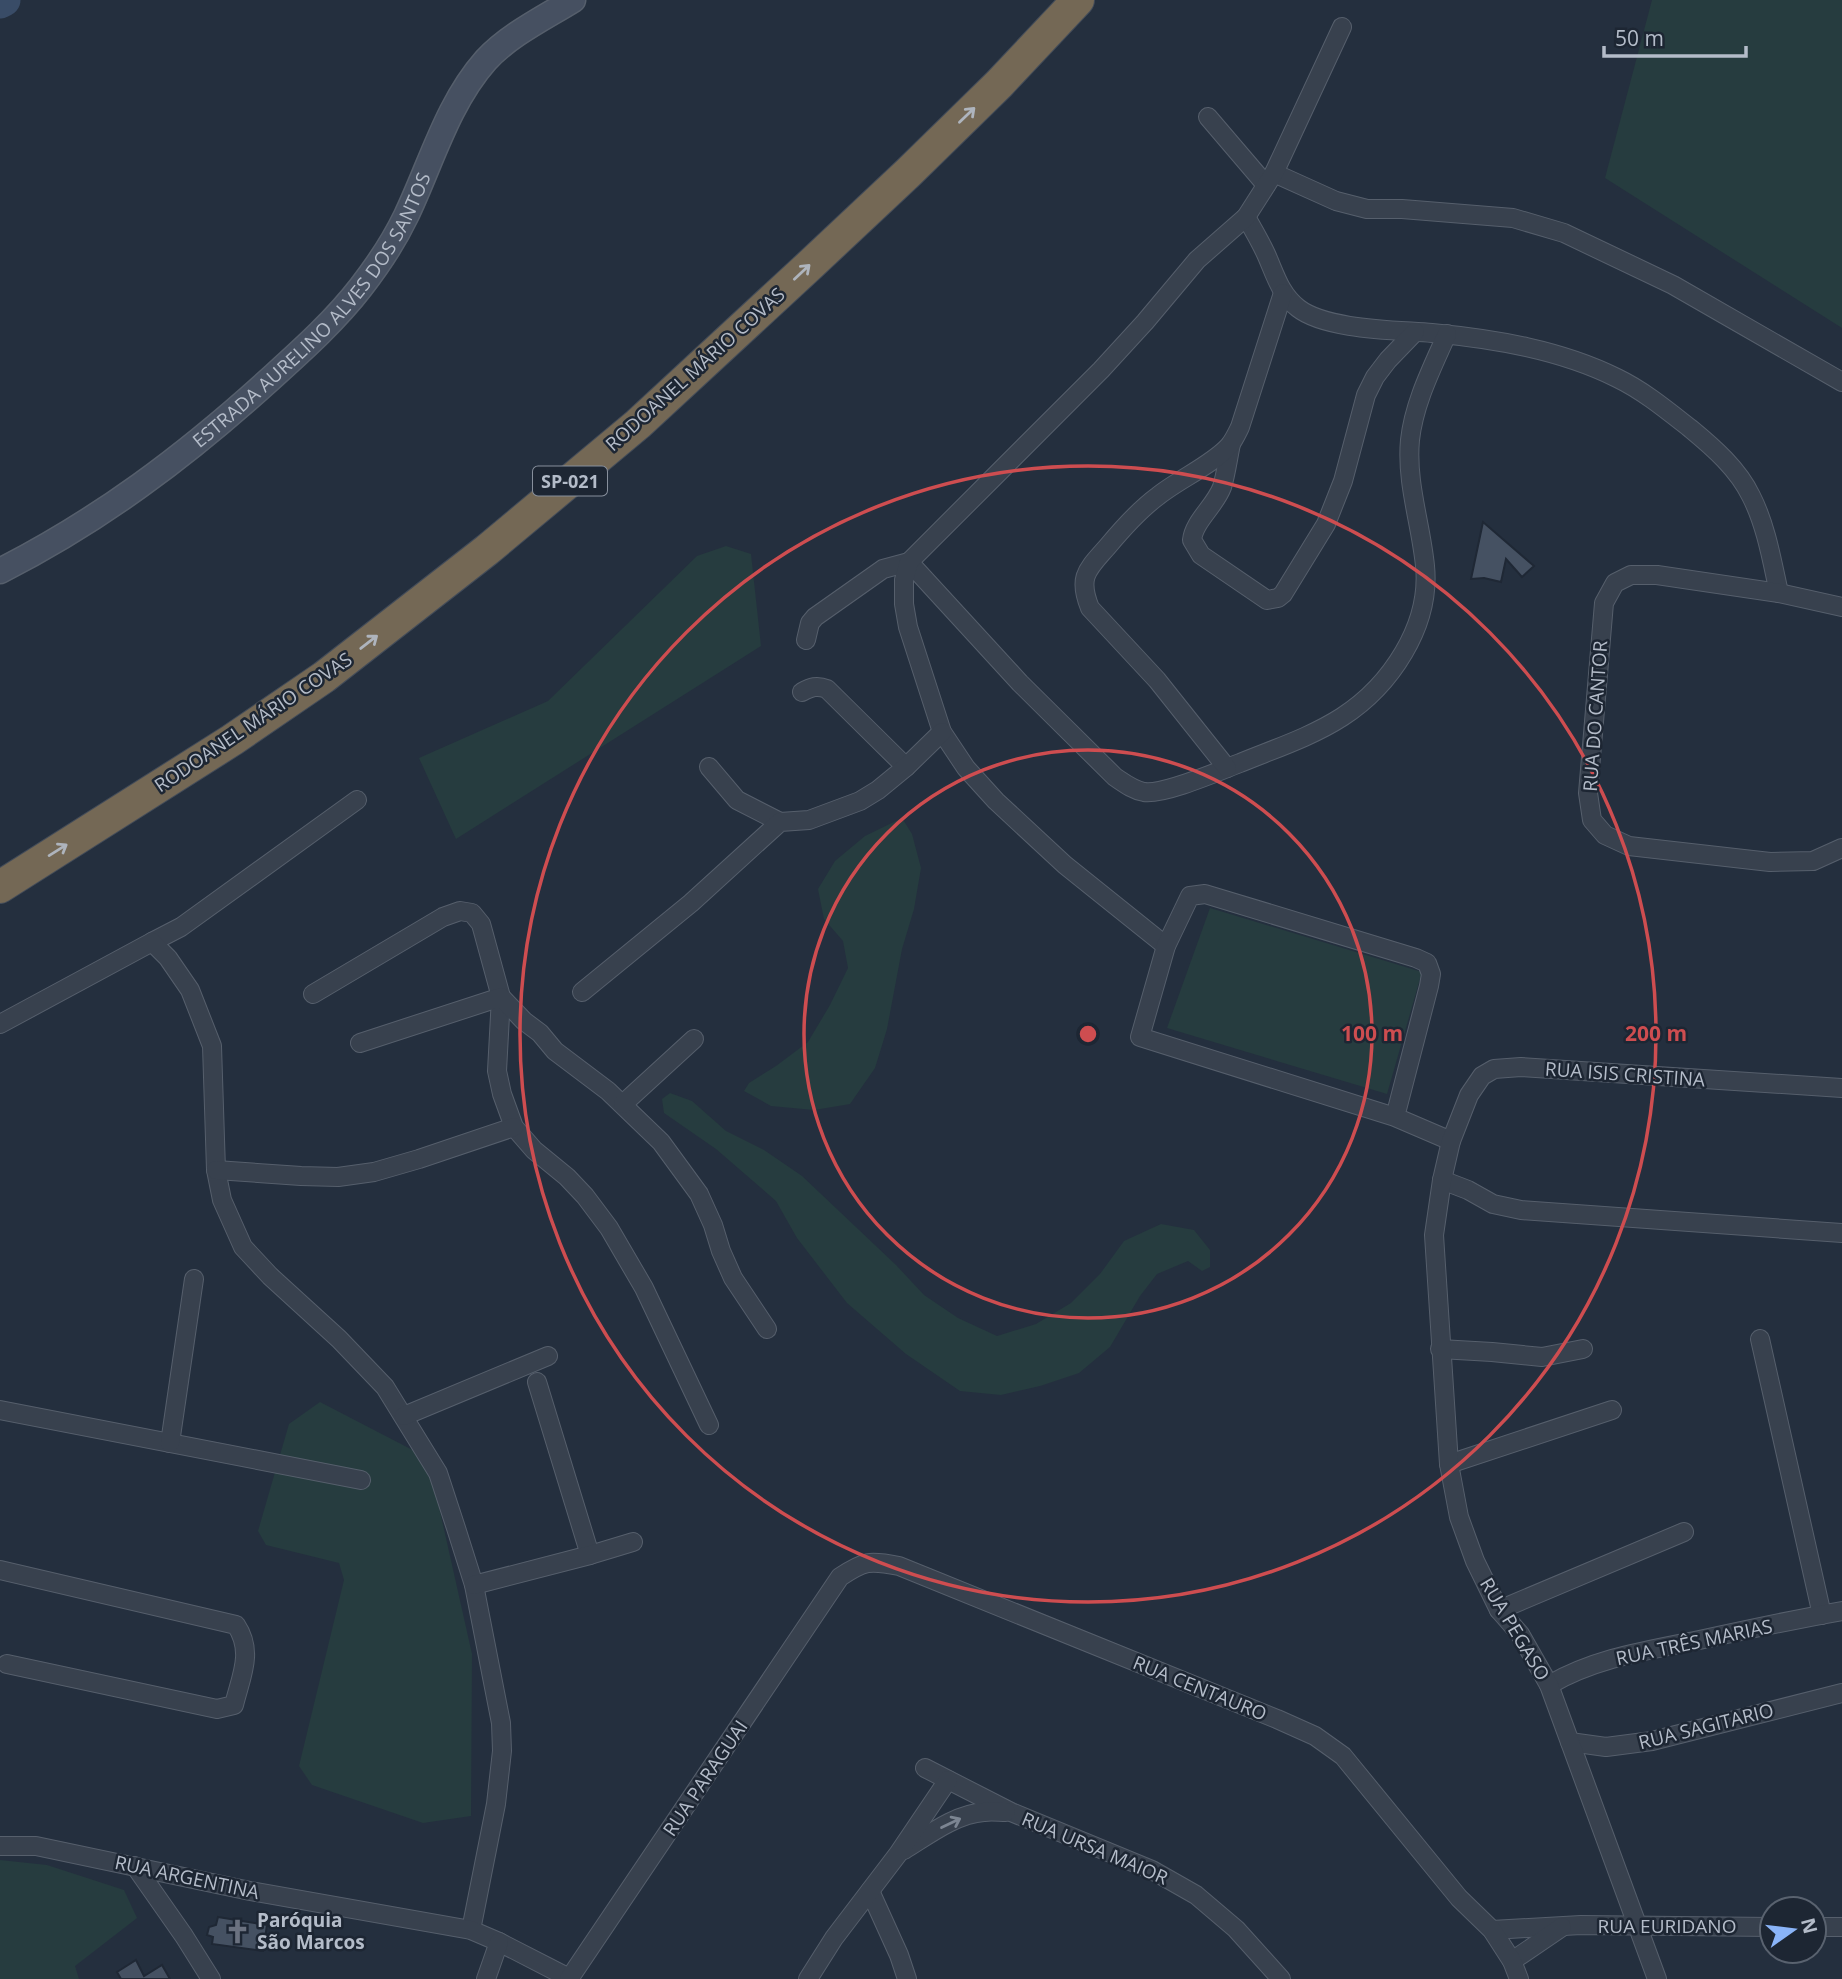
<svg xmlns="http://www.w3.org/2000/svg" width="1842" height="1979" font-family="'Open Sans',sans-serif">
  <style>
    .green { fill: #263c3f }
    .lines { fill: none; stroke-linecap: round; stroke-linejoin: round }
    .river { stroke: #394c67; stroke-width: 33 }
    .building { fill: #455162; stroke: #1f2835; stroke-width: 2 }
    .street-casing { stroke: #565f6c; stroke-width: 20 }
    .secondary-casing { stroke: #565f6c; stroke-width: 27 }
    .highway-casing { stroke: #434c59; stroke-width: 34 }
    .street { stroke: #38414e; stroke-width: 18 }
    .secondary { stroke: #465061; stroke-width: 24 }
    .highway { stroke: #746855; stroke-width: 32 }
    .oneway { stroke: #aeb4bd }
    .oneway2 { stroke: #7c8592 }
    .ring { fill: none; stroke: #ce4d50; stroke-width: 3.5 }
    .labels { text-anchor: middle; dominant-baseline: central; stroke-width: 5; stroke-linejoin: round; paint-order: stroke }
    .shield { fill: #1d2633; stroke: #878f9c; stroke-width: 2 }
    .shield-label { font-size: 18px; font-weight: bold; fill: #b4bcc9 }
    .street-label { font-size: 19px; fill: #b4bcc9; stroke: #1d2633 }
    .poi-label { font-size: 19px; font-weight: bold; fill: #b4bcc9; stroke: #1d2633; text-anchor: start }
    .centre { fill: #ce4d50; stroke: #1d2633; stroke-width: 3.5 }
    .ring-label { font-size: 21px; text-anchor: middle; font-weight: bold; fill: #ce4d50; stroke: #1d2633; stroke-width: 5; stroke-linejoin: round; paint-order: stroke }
  </style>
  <rect width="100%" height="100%" fill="#242f3e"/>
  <g class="green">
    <path d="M1652,0H1842V328L1605,178Z"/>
    <path d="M726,546L751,554L761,646L456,839L419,758L548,701L697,556Z"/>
    <path d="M902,818L912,834L921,868L914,909L902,949L887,1029L875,1068L850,1104L814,1110L771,1106L744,1091L749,1083L776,1066L808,1042L830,1005L848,968L843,941L824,919L818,889L835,861L865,836Z"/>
    <path d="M1210,908L1422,972L1387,1094L1167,1028Z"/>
    <path d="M670,1093L692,1101L726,1131L764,1150L802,1176L896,1265L924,1295L958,1318L997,1336L1036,1324L1071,1303L1100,1274L1124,1241L1161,1224L1194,1230L1210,1250V1267L1202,1271L1188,1261L1157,1274L1140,1296L1110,1347L1079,1373L1040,1386L1001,1395L960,1391L906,1354L847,1303L797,1238L776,1201L716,1149L664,1113L662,1099Z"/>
    <path d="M320,1402L428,1458L472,1654L471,1816L423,1823L312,1785L299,1766L344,1580L339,1563L266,1545L258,1531L289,1424Z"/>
    <path d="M0,1860L47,1865L124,1890L137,1918L75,1966L79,1979H0Z"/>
  </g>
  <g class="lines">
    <path class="river" d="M0,2L4,0"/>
  </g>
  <g class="building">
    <path d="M1483,522L1534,566L1522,577L1506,559L1501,582L1484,578L1471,579Z"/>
    <path d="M218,1917L267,1925L263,1951L212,1944L213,1937L207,1935L209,1927L216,1925Z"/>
    <path d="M136,1960L144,1976L162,1965L170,1979H121L117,1972Z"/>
  </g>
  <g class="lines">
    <defs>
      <g id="street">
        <path d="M1208,117L1266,185"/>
        <path d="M1274,173L1336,201L1367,209H1402L1513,218L1564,233L1673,285L1842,382"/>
        <path d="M1246,217C1253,229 1260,241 1266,254C1275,274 1280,294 1298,308C1326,330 1397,330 1432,333C1495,339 1561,350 1617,378C1644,391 1668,411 1691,429C1714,448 1738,469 1751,496C1766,525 1772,561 1779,593"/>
        <path d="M1231,444C1228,458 1226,474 1222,487C1215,506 1194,521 1192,540L1201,555L1267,600L1278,598L1283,594L1326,524L1343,481L1366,395L1375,377L1388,360L1415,332"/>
        <path d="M1842,607L1779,593L1657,575H1631L1615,583L1604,603L1588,793L1592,820L1605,835L1629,846L1770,862L1813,861L1842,848"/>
        <path d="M806,640L810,623L815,617L883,569L909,562L1020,683L1115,777C1124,783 1133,790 1144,792C1164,795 1219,771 1240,763C1274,749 1311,737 1342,717C1390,686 1431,626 1425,566C1421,524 1406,483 1410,440C1414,403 1432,368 1447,334"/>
        <path d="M802,692C811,687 817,685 827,689L906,767"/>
        <path d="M709,767L737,800L780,822"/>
        <path d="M1227,768L1157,680L1090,608C1077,576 1088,569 1108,546C1123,528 1139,510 1158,496C1179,479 1212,465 1229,446C1234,440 1237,433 1240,427L1283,293"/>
        <path d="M152,942L181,927L357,800"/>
        <path d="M1166,946L1065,865L996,801L966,768L942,732L908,627L904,604V580L909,562L1101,370L1145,322L1197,260L1246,217L1274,173L1342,27"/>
        <path d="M582,992L691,903L780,822L809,820L860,801L878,790L906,767L942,732"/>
        <path d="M313,994L443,917L460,911L472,913L481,924L501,997L497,1071L502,1094L514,1127L534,1150L567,1177L585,1196L609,1228L644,1288L709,1425"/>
        <path d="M0,1024L152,942L168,958L190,990L212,1046L216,1170L222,1200L243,1247L270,1276L339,1339L385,1387L438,1473L456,1528L474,1585L501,1723L502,1751L496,1804L471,1930"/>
        <path d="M360,1043L501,997L524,1021L540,1033L555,1051L608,1091L661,1142L699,1194L713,1225L721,1251L733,1278L767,1329"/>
        <path d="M623,1104L694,1039"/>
        <path d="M1395,1117L1429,986L1431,974L1427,963L1416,958L1205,894L1190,896L1166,946L1140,1037L1395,1117L1451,1141"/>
        <path d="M216,1170L301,1176L338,1177L374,1172L419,1159L514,1127"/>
        <path d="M1442,1180L1468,1190L1493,1204L1521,1210L1842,1233"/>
        <path d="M1760,1339L1822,1615"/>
        <path d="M1440,1349L1492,1352L1542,1357L1583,1349"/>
        <path d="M537,1382L590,1555"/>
        <path d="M0,1410L361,1480"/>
        <path d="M404,1416L548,1356"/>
        <path d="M170,1443L194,1279"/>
        <path d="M1449,1464L1612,1410"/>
        <path d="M0,1570L236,1625C254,1652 241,1676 234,1705L217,1709L7,1664"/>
        <path d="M474,1585L590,1555L633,1542"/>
        <path d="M1499,1610L1684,1532"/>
        <path d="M1549,1685C1597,1657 1651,1650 1704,1639C1750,1629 1796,1619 1842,1611"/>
        <path d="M1570,1742L1606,1747L1652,1741L1842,1693"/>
        <path d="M925,1768L1011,1812L1152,1870L1196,1895L1236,1929L1281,1979"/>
        <path d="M0,1846H36L250,1891L471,1930L499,1942L571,1979"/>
        <path d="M904,1850C927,1836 955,1814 984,1812C991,1811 999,1812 1006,1812"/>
        <path d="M135,1866L184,1936L211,1979"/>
        <path d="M870,1891L899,1955L907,1979"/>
        <path d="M1814,1927H1842"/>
        <path d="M1492,1930L1581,1925L1772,1927"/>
        <path d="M1512,1961L1562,1927"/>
        <path d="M486,1979L499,1942"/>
        <path d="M569,1979L840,1577C864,1561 869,1560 899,1566L1277,1719L1315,1736L1343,1756L1459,1898L1492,1930L1512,1961L1519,1979"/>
        <path d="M808,1979L834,1938L898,1854L948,1780"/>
        <path d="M1657,1979L1549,1685L1520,1634L1499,1610L1475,1561L1459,1517L1449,1464L1434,1235L1442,1180L1451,1141L1469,1095L1482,1076L1494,1069L1521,1067L1842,1088"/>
      </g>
      <g id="secondary">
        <path id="s1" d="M0,571C100,520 184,457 268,381C300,352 334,322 361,287C378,265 394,241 406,216C431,164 447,104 486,60C509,35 544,18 573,0"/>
      </g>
      <path id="highway" d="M0,887L232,740L324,677L487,550L638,424L810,265L908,173L999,84L1078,0"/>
    </defs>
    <use href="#street" class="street-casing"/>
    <use href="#secondary" class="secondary-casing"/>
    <use href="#highway" class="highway-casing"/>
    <use href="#street" class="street"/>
    <use href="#secondary" class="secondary"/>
    <use href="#highway" class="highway"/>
  </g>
  <defs><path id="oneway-shaft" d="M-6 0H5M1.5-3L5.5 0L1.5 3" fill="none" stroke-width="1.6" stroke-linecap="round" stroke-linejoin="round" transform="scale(1.75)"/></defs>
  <g class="oneway">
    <use href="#oneway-shaft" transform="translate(967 115) rotate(-44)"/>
    <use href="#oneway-shaft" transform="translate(802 272) rotate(-43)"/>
    <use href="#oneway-shaft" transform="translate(369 642) rotate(-38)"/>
    <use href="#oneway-shaft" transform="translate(58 850) rotate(-32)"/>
  </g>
  <use class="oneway2" href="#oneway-shaft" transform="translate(951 1823) rotate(-26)"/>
  <g class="ring">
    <circle cx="1088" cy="1034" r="284"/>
    <circle cx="1088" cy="1034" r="568"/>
  </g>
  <defs>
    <symbol id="church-bare" viewBox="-9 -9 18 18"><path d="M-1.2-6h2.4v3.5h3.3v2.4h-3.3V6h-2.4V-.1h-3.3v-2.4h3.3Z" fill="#6b7280" stroke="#1d2633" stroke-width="2.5" paint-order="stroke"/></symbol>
  </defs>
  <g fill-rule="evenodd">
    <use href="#church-bare" x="220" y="1914" width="35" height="35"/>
  </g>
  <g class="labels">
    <rect class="shield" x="533" y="466.5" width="74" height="29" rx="5"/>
    <g class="shield-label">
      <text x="570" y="481">SP-021</text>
    </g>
    <g class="street-label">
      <text stroke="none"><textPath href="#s1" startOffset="413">ESTRADA AURELINO ALVES DOS SANTOS</textPath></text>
      <text transform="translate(695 369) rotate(-42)">RODOANEL MÁRIO COVAS</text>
      <text transform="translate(1595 716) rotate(-86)">RUA DO CANTOR</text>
      <text transform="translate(253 722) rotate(-34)">RODOANEL MÁRIO COVAS</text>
      <text transform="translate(1625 1074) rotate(4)">RUA ISIS CRISTINA</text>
      <text transform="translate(1515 1629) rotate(59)">RUA PEGASO</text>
      <text transform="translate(1694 1642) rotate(-12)">RUA TRÊS MARIAS</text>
      <text transform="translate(1200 1688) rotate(22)">RUA CENTAURO</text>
      <text transform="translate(1706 1726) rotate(-14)">RUA SAGITARIO</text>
      <text transform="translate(705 1778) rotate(-56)">RUA PARAGUAI</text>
      <text transform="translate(1095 1848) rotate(23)">RUA URSA MAIOR</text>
      <text transform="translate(187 1877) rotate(12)">RUA ARGENTINA</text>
      <text x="1667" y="1926">RUA EURIDANO</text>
    </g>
    <g class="poi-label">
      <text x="257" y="1920">Paróquia<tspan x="257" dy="22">São Marcos</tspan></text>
    </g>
  </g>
  <circle cx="1088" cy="1034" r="10" class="centre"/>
  <g class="ring-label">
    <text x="1372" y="1041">100 m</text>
    <text x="1656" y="1041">200 m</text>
  </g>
  <g transform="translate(1793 1930) rotate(76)"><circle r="33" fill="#1d2633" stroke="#59626f" stroke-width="2"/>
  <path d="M0-5L12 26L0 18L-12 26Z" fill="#8ab4f8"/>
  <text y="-10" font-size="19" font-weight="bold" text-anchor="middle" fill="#b4bcc9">N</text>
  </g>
  <path d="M1604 46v10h142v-10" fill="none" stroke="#b4bcc9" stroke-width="3.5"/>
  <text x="1615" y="46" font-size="21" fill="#b4bcc9" stroke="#1d2633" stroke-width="5" paint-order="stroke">50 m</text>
</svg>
